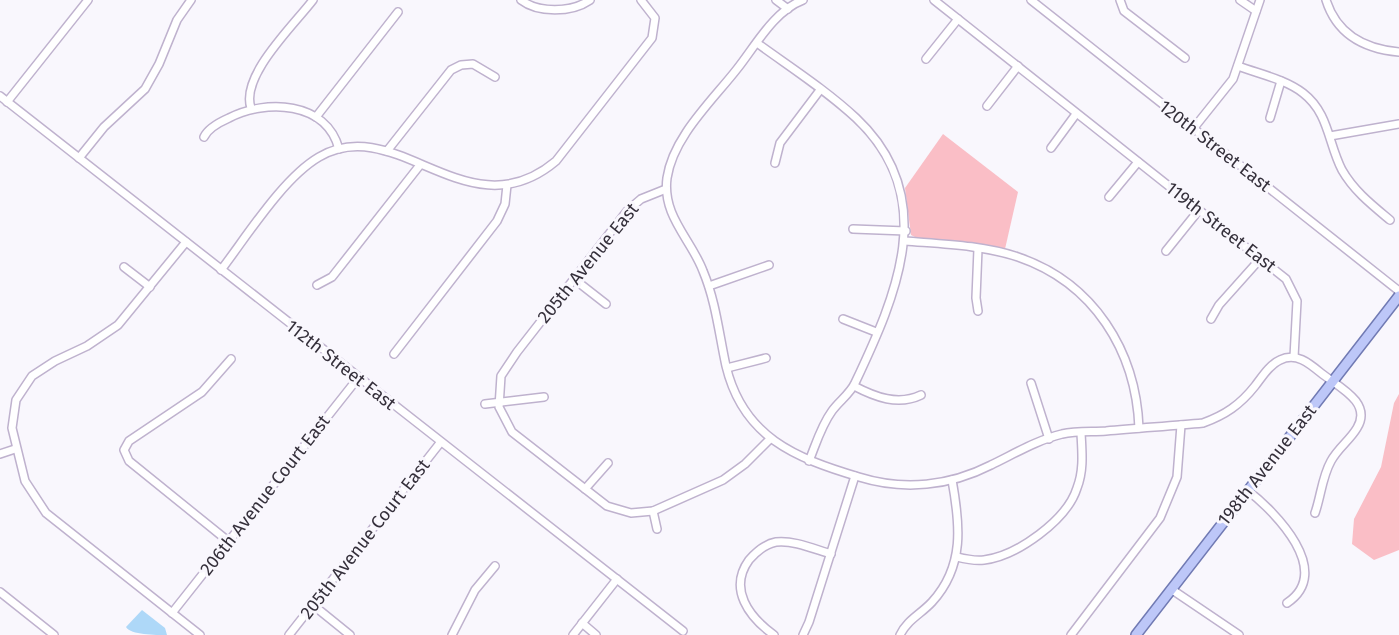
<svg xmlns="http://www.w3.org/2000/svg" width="1399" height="635" font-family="'Fira Sans',sans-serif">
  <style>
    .green { fill: #fabec6 }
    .water { fill: #aed8f8 }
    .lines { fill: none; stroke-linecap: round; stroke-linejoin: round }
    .minor-casing { stroke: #bfb2ce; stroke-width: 10 }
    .major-casing { stroke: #717ab3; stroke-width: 12 }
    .minor { stroke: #fff; stroke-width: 7 }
    .major { stroke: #bdc7f8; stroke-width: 9 }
    .labels { text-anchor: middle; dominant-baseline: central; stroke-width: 6; stroke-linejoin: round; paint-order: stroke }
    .street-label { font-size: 18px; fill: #35303b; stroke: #f9f7fd }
  </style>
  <rect width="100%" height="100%" fill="#f9f7fd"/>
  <g class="green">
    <path d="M943,134L1018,192L1005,249L917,238L911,235L905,188Z"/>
    <path d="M1399,394V550L1374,560L1352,544L1354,519L1381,467L1394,403Z"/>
  </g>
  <path class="water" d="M142,610L165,628L167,635C155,635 131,635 126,627Z"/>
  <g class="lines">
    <defs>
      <g id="minor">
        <path d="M521,0C538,13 571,13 590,0"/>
        <path d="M776,0L788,9"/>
        <path d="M803,0C774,11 756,45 737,69C712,101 673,137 667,178C662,216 691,239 703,271C716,302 719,334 726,366C743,437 795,458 859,477C904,491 950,486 991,465C1014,454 1037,440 1062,434C1076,431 1092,432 1106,431C1138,428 1171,426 1203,423C1225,415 1240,405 1255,386C1262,377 1269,365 1280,360C1296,352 1309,363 1321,373C1337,386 1373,402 1357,428C1350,440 1338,448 1331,461C1322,477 1321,496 1315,513"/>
        <path d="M934,0L1286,279L1297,301L1294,357"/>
        <path d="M1031,0L1399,291"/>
        <path d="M1120,0L1124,11L1185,58"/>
        <path d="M1240,0L1256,11"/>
        <path d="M1326,0C1337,35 1365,49 1399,52"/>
        <path d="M757,43C790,67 826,90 856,118C940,197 897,294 855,383C850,394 839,401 832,411C821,426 816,444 809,461"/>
        <path d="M926,59L958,19"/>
        <path d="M1238,66C1259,74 1285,79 1303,93C1329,113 1328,143 1342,170C1354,191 1372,205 1390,220"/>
        <path d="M0,96L683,631"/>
        <path d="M7,102L88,0"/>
        <path d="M987,106L1018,66"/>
        <path d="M251,108C240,76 294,25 313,0"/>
        <path d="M316,117L398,12"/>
        <path d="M1270,118L1281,81"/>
        <path d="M1193,129L1233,79L1260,0"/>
        <path d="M1330,136L1399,124"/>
        <path d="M204,137C208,128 220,122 229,118C266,99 326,101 339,149"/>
        <path d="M1051,148L1076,114"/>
        <path d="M387,151L451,70L461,65L473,64L495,77"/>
        <path d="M79,158L104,127L145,89L159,64L177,20L191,0"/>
        <path d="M775,163L780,143L820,90"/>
        <path d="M666,189L641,199L627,211L517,352L501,376L499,407L512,432L607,506L631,513L653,511L723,480L745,464L770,439"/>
        <path d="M1109,197L1138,162"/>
        <path d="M853,229L906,231"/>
        <path d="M905,241C942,244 982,245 1018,257C1094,283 1136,351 1139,428"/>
        <path d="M186,242L118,325L87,346L55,361L32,376L16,400L12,428L25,481L46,513L200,635"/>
        <path d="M978,249L976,298L978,311"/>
        <path d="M1166,251L1199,210"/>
        <path d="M124,267L150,287"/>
        <path d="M221,270C247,236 283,178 319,157C397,111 468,235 556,161L652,38L655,18L641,0"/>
        <path d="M574,279L606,304"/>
        <path d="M317,285L332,277L420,165"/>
        <path d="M709,286L769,265"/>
        <path d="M843,319L876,332"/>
        <path d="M1211,319L1219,305L1261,258"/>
        <path d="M394,354L497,221L505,204L507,185"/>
        <path d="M727,368L766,358"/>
        <path d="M1031,383L1049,439"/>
        <path d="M854,386C875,397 898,406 921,395"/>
        <path d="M485,404L544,397"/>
        <path d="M0,454L15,449"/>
        <path d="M585,489L608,463"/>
        <path d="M1247,490C1276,512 1334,572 1287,603"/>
        <path d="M653,511L657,529"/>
        <path d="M228,541L129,461L124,450L129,441L202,392L231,359"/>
        <path d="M957,557C965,559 975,561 984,560C1017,556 1067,520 1077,488C1084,470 1082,452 1081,433"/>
        <path d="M1171,589L1239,635"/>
        <path d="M0,592L54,635"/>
        <path d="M313,605L350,635"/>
        <path d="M172,613L358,378"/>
        <path d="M582,623L596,635"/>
        <path d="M289,635L440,443"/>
        <path d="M452,635L475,590L495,566"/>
        <path d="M573,635L617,579"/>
        <path d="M774,635C749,617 728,589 749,560C756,552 765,544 776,542C794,540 814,549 831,554"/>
        <path d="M803,635L809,622L855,476"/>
        <path d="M900,635C907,620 921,614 932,602C965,566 960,524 952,480"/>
        <path d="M1071,635L1160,518L1177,477L1181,425"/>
      </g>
      <path id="major" d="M1136,635L1399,296"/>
    </defs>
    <use href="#minor" class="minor-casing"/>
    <use href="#major" class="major-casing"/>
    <use href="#minor" class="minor"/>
    <use href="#major" class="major"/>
  </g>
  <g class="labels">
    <g class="street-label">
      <text transform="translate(1215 146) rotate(38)">120th Street East</text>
      <text transform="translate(1221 227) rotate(38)">119th Street East</text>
      <text transform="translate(588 263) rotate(-51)">205th Avenue East</text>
      <text transform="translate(341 365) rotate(38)">112th Street East</text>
      <text transform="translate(1267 465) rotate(-52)">198th Avenue East</text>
      <text transform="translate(265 495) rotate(-52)">206th Avenue Court East</text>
      <text transform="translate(365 539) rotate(-52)">205th Avenue Court East</text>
    </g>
  </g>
</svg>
